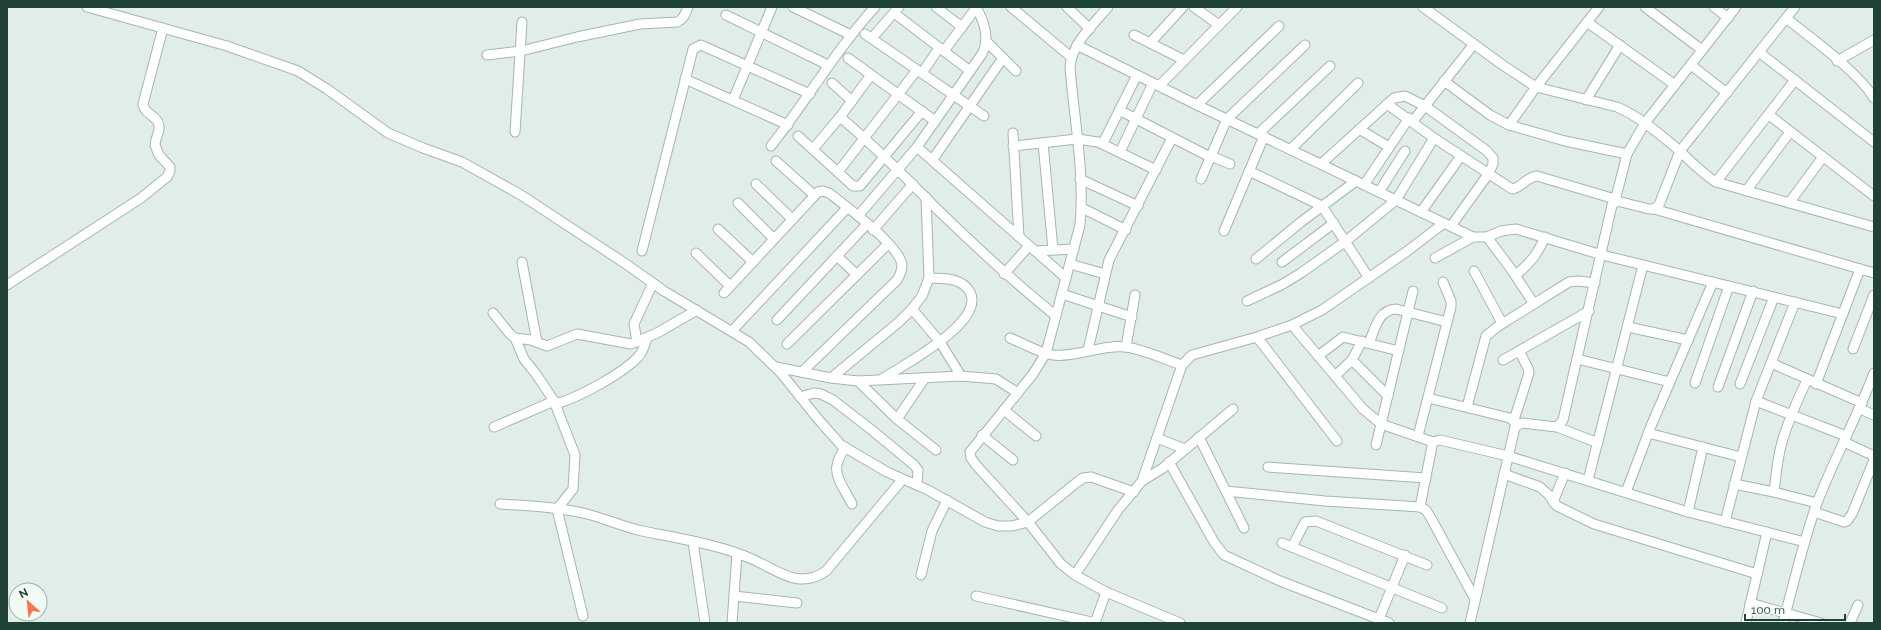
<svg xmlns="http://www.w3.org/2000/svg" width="1881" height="630" font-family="Raleway,sans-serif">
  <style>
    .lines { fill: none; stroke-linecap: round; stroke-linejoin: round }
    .minor-casing { stroke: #a3b7af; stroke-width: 11 }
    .minor { stroke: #fff; stroke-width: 9 }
  </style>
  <rect width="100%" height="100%" fill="#e1eee8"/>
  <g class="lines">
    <defs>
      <g id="minor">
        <path d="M87,7L227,46L298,71L327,89L388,133L423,148L462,162L521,195L626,264L664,291L749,342L781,373L818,419L841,445L887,472L928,490L985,522L998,526H1012L1028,522L1076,483L1083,478L1091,477L1134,492"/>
        <path d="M793,7L851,35"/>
        <path d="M936,7L962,27"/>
        <path d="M1011,7L1071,57"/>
        <path d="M1067,7L1090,29"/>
        <path d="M1108,7C1093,25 1072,43 1070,67C1074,119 1085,173 1080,225L1046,353L1033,374L970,452L971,458L976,465L1028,522L1061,564L1075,575L1106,592L1180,623"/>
        <path d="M1194,7L1219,25"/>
        <path d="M1423,7L1504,66L1536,87L1617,107C1638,116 1656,131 1674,146C1688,158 1700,172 1716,182L1874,227"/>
        <path d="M1645,7L1702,50"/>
        <path d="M1714,7L1728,18"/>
        <path d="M894,13L970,71"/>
        <path d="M726,15L828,65"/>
        <path d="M1786,18C1813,40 1856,70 1874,98"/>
        <path d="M1587,22L1675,85"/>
        <path d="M865,34L984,116"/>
        <path d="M1134,35L1184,60"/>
        <path d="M872,38L899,7"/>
        <path d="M987,42L1016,71"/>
        <path d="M1150,43L1183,7"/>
        <path d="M1077,45L1197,105L1473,237H1487L1501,231L1516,229L1602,255L1843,314"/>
        <path d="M944,51L976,8"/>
        <path d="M1759,52L1874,142"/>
        <path d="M487,55L521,51L577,37L640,24L677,22C684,19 685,14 688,7"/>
        <path d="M848,58L935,121"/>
        <path d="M1837,61L1874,40"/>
        <path d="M1691,65L1727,93"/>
        <path d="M922,73L939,48"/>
        <path d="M685,79L788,125"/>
        <path d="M1444,81L1490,115L1509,125L1565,141L1627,154"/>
        <path d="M832,83L852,101"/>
        <path d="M1159,86L1237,7"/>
        <path d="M733,100L772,7"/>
        <path d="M1586,100L1620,45"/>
        <path d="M1387,104L1434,138L1512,189C1522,188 1526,177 1537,176L1615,199"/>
        <path d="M1197,105L1279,26"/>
        <path d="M1119,110L1210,157"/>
        <path d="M1769,115L1874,196"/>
        <path d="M840,117C875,146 906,178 938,210C976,247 1015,283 1056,316"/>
        <path d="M1413,121L1474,44"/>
        <path d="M1509,125L1536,87L1599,7"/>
        <path d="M1359,129L1389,147"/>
        <path d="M515,132L522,22"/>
        <path d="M1013,133L1019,237"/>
        <path d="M1258,134L1330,66"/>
        <path d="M798,136L853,186H860L922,111"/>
        <path d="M1043,143L1053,250"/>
        <path d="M1103,143L1137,75"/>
        <path d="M771,146C807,100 836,50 875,7"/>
        <path d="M1013,146L1077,139L1098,142L1156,170"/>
        <path d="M917,147L1066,278"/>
        <path d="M813,149L840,117L871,75"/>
        <path d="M1291,149L1358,83"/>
        <path d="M1120,152L1153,83"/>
        <path d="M1211,156L1230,164"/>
        <path d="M933,159L1003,58"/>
        <path d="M776,161L814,195"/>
        <path d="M1321,164L1394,98L1405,96L1425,106L1487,151L1493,158V164L1489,173L1451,226"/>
        <path d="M1249,171L1322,206L1369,278"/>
        <path d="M838,172L917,70"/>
        <path d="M1080,179L1138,206"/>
        <path d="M1201,179L1227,119L1305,45"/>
        <path d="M1716,182L1795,80"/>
        <path d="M756,184L792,219"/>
        <path d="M1364,185L1409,118"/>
        <path d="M1746,191L1790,132"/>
        <path d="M1379,192L1405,151"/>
        <path d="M1615,201L1627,154L1645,123L1736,7"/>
        <path d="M738,203L774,239"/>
        <path d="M1789,203L1823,157"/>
        <path d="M1082,208L1126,230"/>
        <path d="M1654,209L1874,273"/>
        <path d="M1421,212L1461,156"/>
        <path d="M858,216L917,147L982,54C990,39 984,21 976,7"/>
        <path d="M718,229L753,262"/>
        <path d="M873,230L913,184"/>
        <path d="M1224,231L1264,136"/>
        <path d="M1487,237L1511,269L1534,304"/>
        <path d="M642,251L693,49L701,45L810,94"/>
        <path d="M1035,251L1074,249"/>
        <path d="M696,253L730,286"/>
        <path d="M837,256L857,275"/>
        <path d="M1435,258L1473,237"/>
        <path d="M1256,259L1301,222L1356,181"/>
        <path d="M522,262L537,342"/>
        <path d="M1282,262L1334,223"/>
        <path d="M1070,264L1105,274"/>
        <path d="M1474,271L1502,323"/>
        <path d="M1004,274L1029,246"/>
        <path d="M1516,275C1531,262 1537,255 1545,237"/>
        <path d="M7,285L141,198L167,177L170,171V167L159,155L155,145C155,138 160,133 159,126C158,115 144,115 143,104L163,28"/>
        <path d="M724,293L818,192L823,191L829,193C846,206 900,246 902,265C902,271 900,275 897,280L802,372"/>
        <path d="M1062,294L1132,317"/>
        <path d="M1247,301L1283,284L1301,273L1346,241L1396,200L1434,138"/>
        <path d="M912,309L940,342L961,376"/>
        <path d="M493,313L510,334L515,338L531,340L547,346L577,334L631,344L657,333L697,310"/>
        <path d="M777,320L867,224"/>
        <path d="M1292,325L1363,409L1381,424L1433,442"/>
        <path d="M1628,327L1688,340"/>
        <path d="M732,331L847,208"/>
        <path d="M1257,337L1337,441"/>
        <path d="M515,338L524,359L536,374L554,401L559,403C581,396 622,374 638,357C643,352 645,345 647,338"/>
        <path d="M1010,338C1023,343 1039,353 1053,355C1075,358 1102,344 1126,347C1145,350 1164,359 1182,365"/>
        <path d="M637,342L634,324L653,283"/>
        <path d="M1369,343C1375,329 1378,310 1396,309L1447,322"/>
        <path d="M787,344L888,244"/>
        <path d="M1126,347L1135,295"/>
        <path d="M1853,349L1874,295"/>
        <path d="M1088,350L1109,260L1172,138"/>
        <path d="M1318,356L1343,337L1399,351"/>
        <path d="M1577,359L1670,382"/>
        <path d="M1352,360L1388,396"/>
        <path d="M1503,360L1589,311"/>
        <path d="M1771,363L1862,403"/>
        <path d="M776,367L831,378L858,381L961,376L996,379L1018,393"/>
        <path d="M1335,376L1352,360L1362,341"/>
        <path d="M831,378L899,322L912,309L922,296L929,278L926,197"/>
        <path d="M882,379C903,365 986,322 970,292C961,277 944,279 929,278"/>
        <path d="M858,381L897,419L936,450"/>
        <path d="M1695,383L1729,286"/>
        <path d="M1740,384L1774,297"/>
        <path d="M1816,384L1860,269"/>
        <path d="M1718,387L1753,291"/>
        <path d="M800,397L814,393L821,394L833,400L873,431L914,465L918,470L917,485"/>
        <path d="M1428,398L1510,418L1518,425"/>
        <path d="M1756,401L1846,436"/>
        <path d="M1467,407L1486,336L1497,327L1569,282L1578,281L1595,283"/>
        <path d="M1860,409L1874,415"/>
        <path d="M1004,410L1036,436"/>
        <path d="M897,419L925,378"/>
        <path d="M1514,420L1529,373L1528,368L1519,351"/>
        <path d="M494,427L554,401L575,455L573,489L557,509L583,616"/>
        <path d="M1557,427L1598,443"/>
        <path d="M1648,433L1741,457"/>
        <path d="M982,435L1013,460"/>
        <path d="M1418,436L1451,307V301L1443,282"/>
        <path d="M1199,437L1244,528"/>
        <path d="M1157,438L1185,449"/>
        <path d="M1844,442L1874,456"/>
        <path d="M1376,445L1413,291"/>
        <path d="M845,447C842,453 838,459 837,465C834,477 847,493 852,504"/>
        <path d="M1169,462L1214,542L1224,555L1280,581L1389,623"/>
        <path d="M1268,467L1426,478"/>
        <path d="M1504,474L1540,487L1549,495L1557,506L1594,524L1757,574"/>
        <path d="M1588,480L1643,265"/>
        <path d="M1142,481L1163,468L1233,409"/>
        <path d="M1734,484L1774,492L1817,503"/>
        <path d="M1226,491L1325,501L1420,507L1426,510L1432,520L1475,599"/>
        <path d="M1626,492L1651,426L1713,282"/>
        <path d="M1774,492C1776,477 1777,461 1781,446C1787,423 1797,401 1807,380"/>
        <path d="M1553,502L1565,473"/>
        <path d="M500,504C529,506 559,507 587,514C606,519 624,527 642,531C677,538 722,545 754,560C779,571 799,590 826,571L902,480"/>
        <path d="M1420,507L1432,446L1433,442L1440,440L1508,456L1688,512L1805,542"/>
        <path d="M1688,512L1703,447"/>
        <path d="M1814,512L1844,522L1847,521L1852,514L1874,460"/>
        <path d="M1725,522L1756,401L1795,302"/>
        <path d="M693,542L705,623"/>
        <path d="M1282,543L1442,608"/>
        <path d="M1292,547L1305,522L1316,521L1427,565"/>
        <path d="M921,575L932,531L947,500"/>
        <path d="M1075,575L1118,510L1142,481L1182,365L1192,355L1257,337L1292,325L1322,310L1406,252L1444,223"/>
        <path d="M734,596L797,603"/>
        <path d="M976,596L1096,623"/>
        <path d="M1750,603L1821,623"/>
        <path d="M1379,619L1405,555"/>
        <path d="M1746,622L1767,532"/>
        <path d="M732,623L737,554"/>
        <path d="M1095,623L1106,592"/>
        <path d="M1470,623L1515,427L1522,423L1557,427L1563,420L1612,205L1617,201L1649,209H1654L1659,205L1680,151L1795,7"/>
        <path d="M1783,623C1794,583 1803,542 1817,503C1834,459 1857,417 1874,373"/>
        <path d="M1850,623L1858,605"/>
      </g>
    </defs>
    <use href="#minor" class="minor-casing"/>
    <use href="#minor" class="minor"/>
  </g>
  <rect width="1881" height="630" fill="none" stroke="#1f4136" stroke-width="16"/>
  <g transform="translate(28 602) rotate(333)"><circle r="19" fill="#f2faf6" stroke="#9eb0a9"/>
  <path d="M0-3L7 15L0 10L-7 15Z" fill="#ff724e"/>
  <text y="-6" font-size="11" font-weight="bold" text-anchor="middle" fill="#1f4136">N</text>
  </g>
  <path d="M1745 614v6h100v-6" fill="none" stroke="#1f4136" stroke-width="2"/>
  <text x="1751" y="614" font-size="12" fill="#1f4136" stroke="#f2faf6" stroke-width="3" paint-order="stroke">100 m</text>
</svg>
